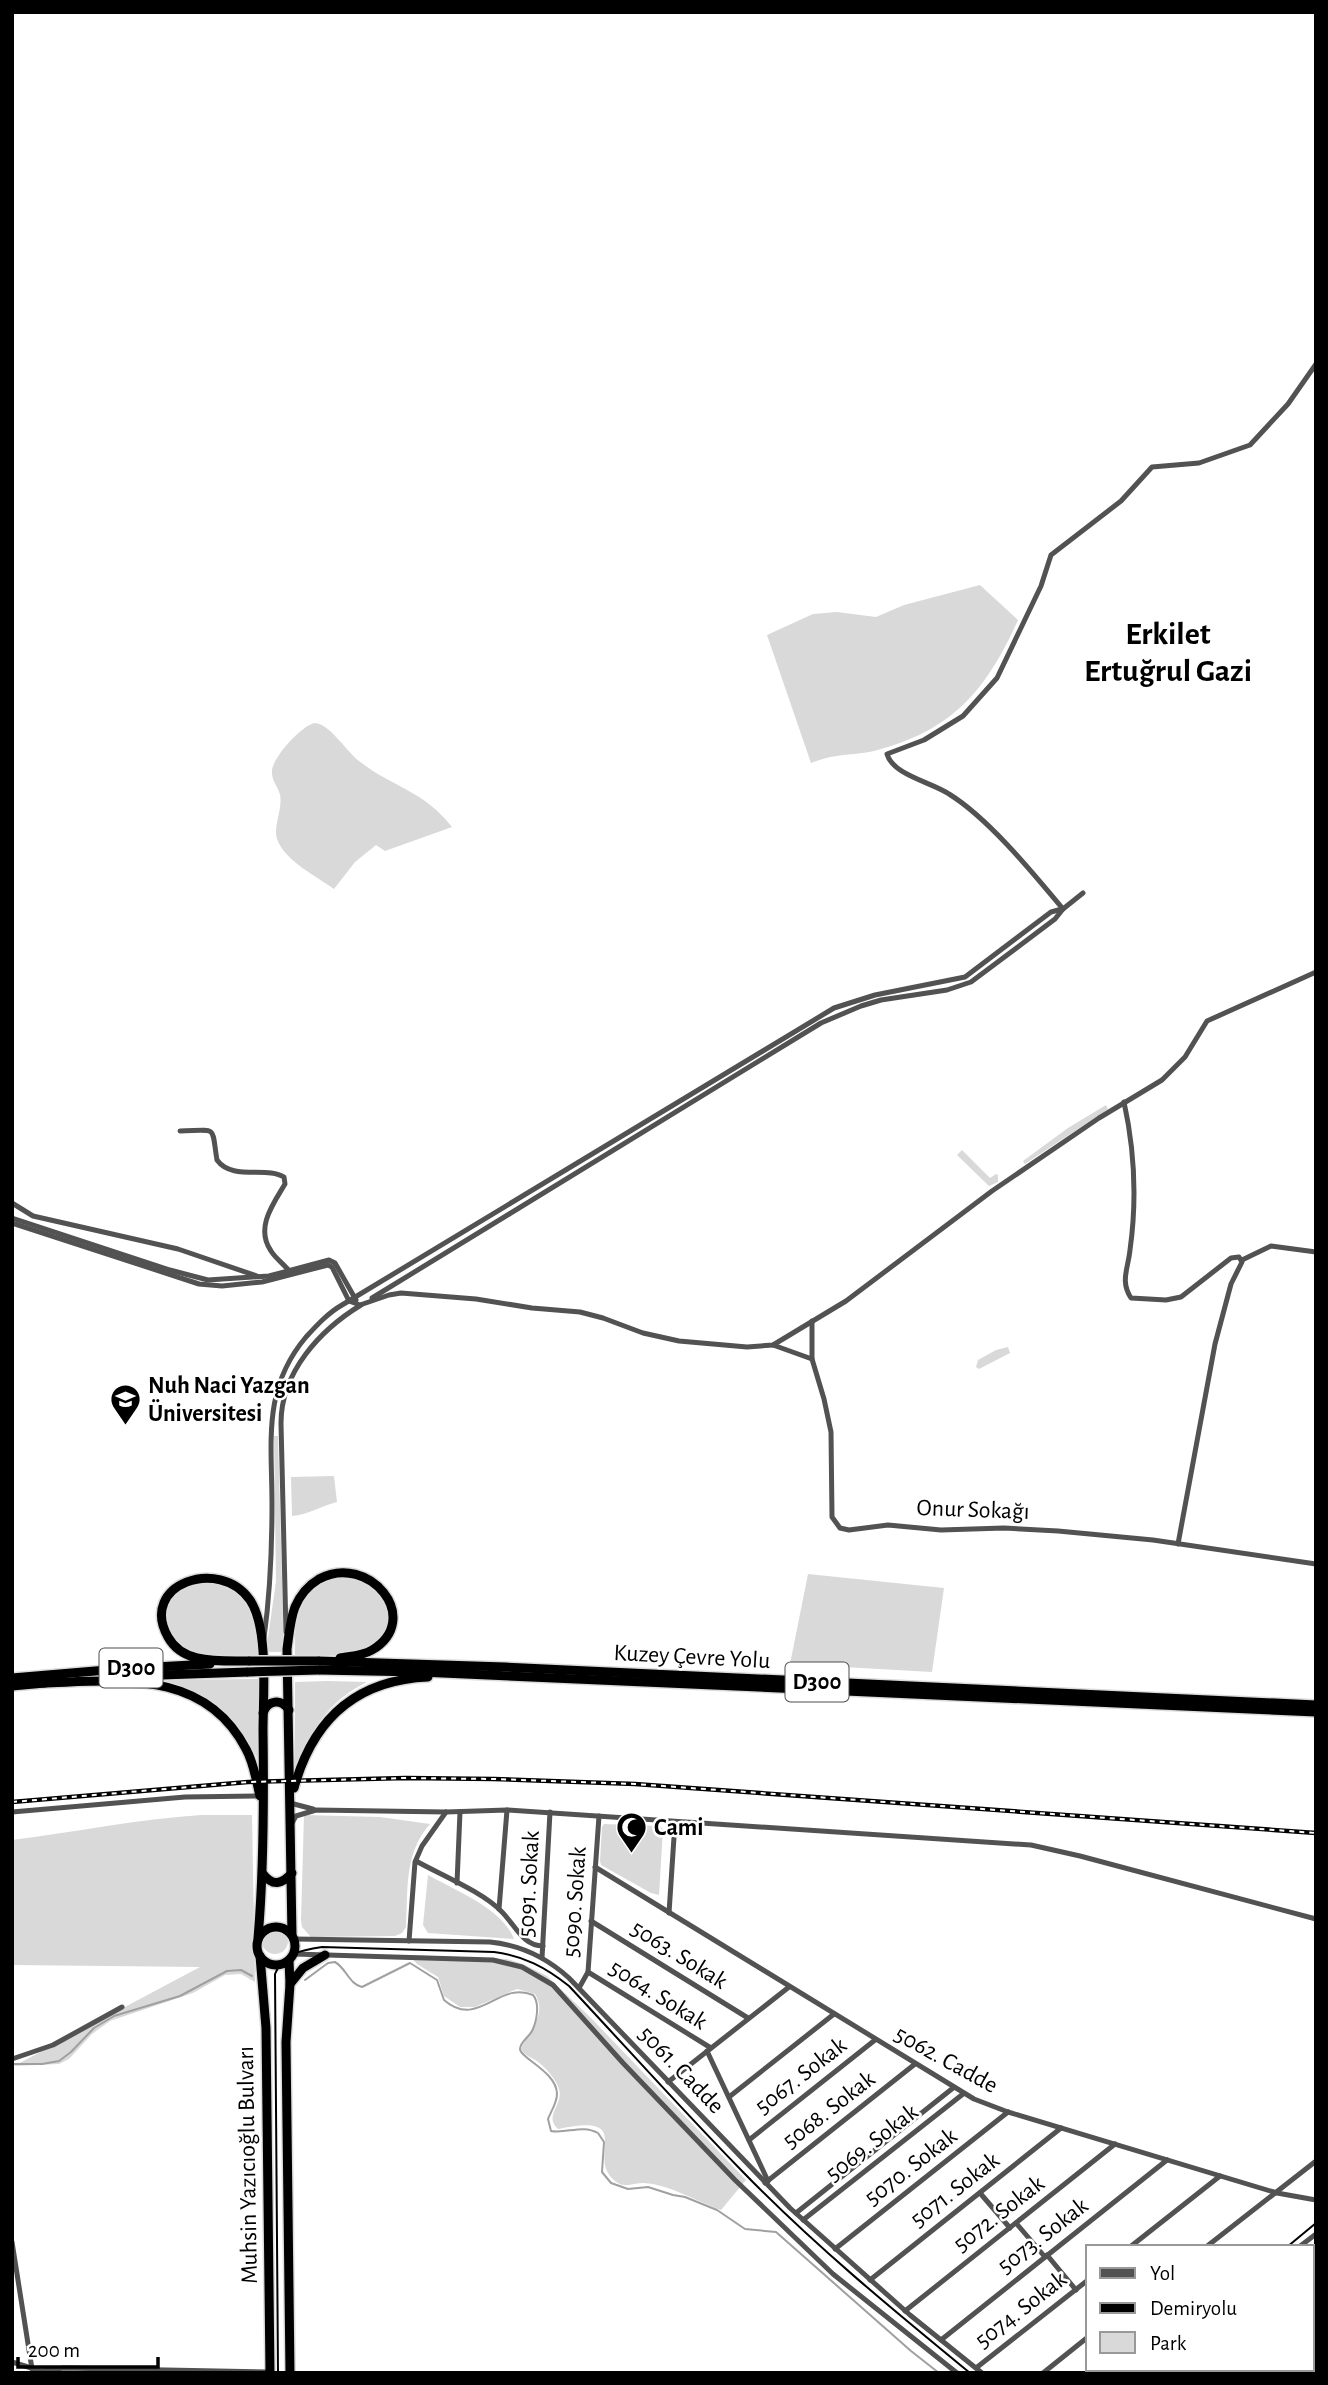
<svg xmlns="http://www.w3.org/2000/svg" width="1328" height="2385" font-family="'Alegreya Sans',sans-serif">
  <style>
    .green { fill: #d9d9d9 }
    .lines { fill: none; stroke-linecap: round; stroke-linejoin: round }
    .stream { stroke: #a0a0a0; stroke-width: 2 }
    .highway-casing { stroke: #dbdbdb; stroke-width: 12 }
    .minor { stroke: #525252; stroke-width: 5 }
    .highway { stroke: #000; stroke-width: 9 }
    .tram { stroke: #000; stroke-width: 2 }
    .rail-casing { stroke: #000; stroke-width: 4.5 }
    .rail { stroke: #fff; stroke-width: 2; stroke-dasharray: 5; stroke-linecap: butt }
    .highway-bridge-casing { stroke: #dbdbdb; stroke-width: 12; stroke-linecap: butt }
    .highway-bridge { stroke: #000; stroke-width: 9 }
    .labels { text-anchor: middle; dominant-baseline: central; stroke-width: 5; stroke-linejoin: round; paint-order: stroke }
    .shield { fill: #fff; stroke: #4c4c4c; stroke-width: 2 }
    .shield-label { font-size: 23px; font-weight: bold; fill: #000 }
    .poi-label { font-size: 24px; font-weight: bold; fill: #000; stroke: #fff; text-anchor: start }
    .street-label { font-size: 24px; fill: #000; stroke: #fff }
    .district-label { font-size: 32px; font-weight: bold; fill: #000; stroke: #fff }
  </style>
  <rect width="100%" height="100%" fill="#fff"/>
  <g class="green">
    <path d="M980,585L1018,620C986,691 952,731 874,751C861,754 849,754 837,756C828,757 819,760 811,763L767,635L813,614L837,612L876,617L904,605Z"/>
    <path d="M315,723C330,724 346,751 359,761C393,788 422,789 452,827L385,851L376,845L355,862L334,889C316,876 285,861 277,839C273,826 283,808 280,795C278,786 271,781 272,770C274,756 302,725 315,723Z"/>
    <path d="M1106,1105L1108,1109L1025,1164L1023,1161L1068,1128Z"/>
    <path d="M962,1150L990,1178L996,1174L998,1175V1182L989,1186L957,1155Z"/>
    <path d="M1008,1347L1010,1353L979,1369L976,1367L978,1360L996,1350Z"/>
    <path d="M274,1436H278L284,1652H266L276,1581Z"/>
    <path d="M334,1476L337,1502C321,1506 307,1515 292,1516L291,1477Z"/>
    <path d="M808,1574L944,1588L932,1672L790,1664Z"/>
    <path d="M347,1575L382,1591L390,1614L386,1632L369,1649L344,1655L295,1657C294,1613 297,1582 347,1575Z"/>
    <path d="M205,1581C212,1582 221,1582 227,1585C257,1597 256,1631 258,1658C236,1658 207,1662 187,1651C168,1640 157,1603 179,1589C186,1585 197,1583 205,1581Z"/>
    <path d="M261,1679V1768C246,1725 211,1696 168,1683V1680Z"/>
    <path d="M327,1681L367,1682C325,1703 312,1730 295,1771V1682Z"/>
    <path d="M201,1815H252L255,1982L241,1974L225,1975L193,1993L110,2021L92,2034L69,2059L59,2064L14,2066L200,1967L12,1965V1840C76,1832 138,1819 201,1815Z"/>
    <path d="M304,1815L380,1817L430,1824C404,1853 408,1890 406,1927L402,1933L395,1936L311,1937L302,1927L301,1920Z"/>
    <path d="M604,1824L659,1826L663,1829L659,1895L651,1893L601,1865L600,1861L602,1827Z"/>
    <path d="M428,1875C456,1891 502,1908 514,1939L428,1933L423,1925Z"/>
    <circle cx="275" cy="1941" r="13"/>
    <path d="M409,1955L507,1959L523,1964L547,1976L591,2018L746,2180L721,2210C699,2202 667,2184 644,2183C631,2183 624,2190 613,2179C587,2156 636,2112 558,2129C543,2116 564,2104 559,2089C556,2079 546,2068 538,2062C532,2057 526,2057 521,2049C528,2032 548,2015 535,1994L517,1989L475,2007H460L444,1996L438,1977L417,1964Z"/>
  </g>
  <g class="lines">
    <g class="stream">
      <path d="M305,1980L328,1963L335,1962C346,1968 349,1984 362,1987L410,1963L437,1980L444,2000C478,2030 499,1980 533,1995C540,2003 537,2021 532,2031C529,2037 520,2042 520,2049C520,2058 557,2072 557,2094C557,2103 551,2111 548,2119L551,2131C567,2134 582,2124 598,2133L604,2142L602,2172L611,2183L628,2189L648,2187L673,2195L685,2197L717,2210L745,2229L776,2232L911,2351L939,2373"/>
      <path d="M12,2064H42L59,2061L71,2052L94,2028L114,2016L180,1996L227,1971L241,1970L252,1976"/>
    </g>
    <defs>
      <g id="highway">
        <path d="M250,1661C233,1661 214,1662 197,1658C185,1655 174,1648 168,1637C138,1584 220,1556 250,1600C269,1628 263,1696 263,1731C264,1800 264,1869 258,1938"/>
        <path d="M318,1661L505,1667L1316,1705"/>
        <path d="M319,1670L420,1672L1316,1712"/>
        <path d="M133,1676L248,1672"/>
        <path d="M12,1678L119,1669L210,1664"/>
        <path d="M42,1683C117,1681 204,1668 246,1749C254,1763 256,1780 260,1796"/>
        <path d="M12,1686L45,1683"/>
        <path d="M263,1713C268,1700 281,1698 289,1710"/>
        <path d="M294,1788C313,1719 356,1680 428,1677"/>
        <path d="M263,1874C273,1887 282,1884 292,1873"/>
        <circle cx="276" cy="1946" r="19"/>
        <path d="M292,1935L287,1649C289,1635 290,1620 295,1607C300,1595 309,1585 319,1579C369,1552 424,1619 372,1650C362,1656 351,1656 340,1658"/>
        <path d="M260,1956L266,2028L270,2373"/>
        <path d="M289,1961L290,1984L286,2042L290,2373"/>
        <path d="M290,1984L303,1968L325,1955"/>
      </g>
    </defs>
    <use href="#highway" class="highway-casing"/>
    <g class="minor">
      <path d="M1063,909C1033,873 988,818 949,794C931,782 893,775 887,754L924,740L963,716L997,678L1041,586L1051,555L1121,501L1152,467L1199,463L1250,445L1288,404L1316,364"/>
      <path d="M1124,1102C1135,1152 1137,1200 1130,1250C1128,1269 1120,1281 1131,1298L1166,1300L1181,1297L1231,1258L1239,1257L1242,1262L1231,1284L1215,1344L1178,1544"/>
      <path d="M180,1131C219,1130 211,1125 217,1160C232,1181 267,1166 284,1177L285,1184C273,1204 255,1228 271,1251C276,1259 284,1264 290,1272"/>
      <path d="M12,1203L33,1216L178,1249L257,1276"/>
      <path d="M12,1218L170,1270L208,1280L269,1276L329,1260L335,1263L356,1300"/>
      <path d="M12,1223L199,1284L222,1286L262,1282L328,1265L332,1267L349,1301L360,1305L389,1295L401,1293L476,1299L532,1308L580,1312L603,1318L643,1333L679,1341L747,1347L773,1345L846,1301L992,1191L1099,1118L1162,1080L1185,1057L1207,1021L1316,972"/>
      <path d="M1242,1260L1271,1246L1316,1252"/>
      <path d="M372,1298L821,1023L861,1006L881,1000L947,990L971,982L1055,919L1063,909L1083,893"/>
      <path d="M812,1321V1359L824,1399L831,1432L832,1517L840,1528L849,1530L888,1525L941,1530L1004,1528L1058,1531L1153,1540L1316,1564"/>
      <path d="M773,1345L812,1359"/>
      <path d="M286,1632L281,1423C281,1372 320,1330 361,1305"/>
      <path d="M264,1638C270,1594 272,1550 272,1505C272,1442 262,1389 306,1337C317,1325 328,1313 342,1305L834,1008L875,995L965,977L1051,912L1062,909"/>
      <path d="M290,1803L313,1809"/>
      <path d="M12,1812L185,1797L260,1796"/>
      <path d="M292,1823L296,1816L316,1810L446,1812L507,1810L1031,1845L1080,1856L1316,1919"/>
      <path d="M416,1861C441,1875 483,1892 502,1912C515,1925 523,1946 543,1946"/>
      <path d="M595,1867L974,2099L1008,2112L1277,2193L1316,2200"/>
      <path d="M457,1883L460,1812"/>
      <path d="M499,1909L507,1810"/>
      <path d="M669,1913L675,1822"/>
      <path d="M591,1921L748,2018"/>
      <path d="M294,1939L490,1942C520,1945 546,1957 569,1978L790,2208L910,2315L982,2373"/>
      <path d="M409,1941L415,1862L422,1846L446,1812"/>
      <path d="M294,1954L493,1960L522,1967L553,1985L623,2063L735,2180L833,2274L957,2373"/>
      <path d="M542,1958L550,1812"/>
      <path d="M588,1972L711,2048"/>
      <path d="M579,1988L588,1972L599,1816"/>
      <path d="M707,2051L768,2181"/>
      <path d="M12,2059L53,2045L122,2007"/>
      <path d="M668,2082L789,1987"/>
      <path d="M729,2097L834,2014"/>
      <path d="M749,2140L875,2040"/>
      <path d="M765,2183L915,2064"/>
      <path d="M980,2193L1010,2228"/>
      <path d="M796,2213L953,2088"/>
      <path d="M803,2220L963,2094"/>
      <path d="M1016,2223L1045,2257"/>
      <path d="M12,2242L32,2369"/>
      <path d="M1130,2247L1220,2176"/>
      <path d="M1206,2247L1316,2161"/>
      <path d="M1299,2247L1316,2234"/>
      <path d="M835,2249L1008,2112"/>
      <path d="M1047,2255L1076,2290"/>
      <path d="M870,2280L1061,2128"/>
      <path d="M1312,2287L1316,2291"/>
      <path d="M905,2311L1115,2144"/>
      <path d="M941,2340L1167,2160"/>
      <path d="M12,2362L41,2371L64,2368L270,2372"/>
      <path d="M1312,2363L1316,2367"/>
      <path d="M976,2368L1088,2280"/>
      <path d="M1189,2369L1192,2373"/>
      <path d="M1253,2369L1256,2373"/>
      <path d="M1043,2373L1088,2337"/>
      <path d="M1148,2373L1152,2369"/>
    </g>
    <use href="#highway" class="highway"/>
    <g class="tram">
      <path d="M1287,2247L1316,2223"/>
      <path d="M278,2373L275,1974C283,1953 302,1950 322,1947L494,1952C524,1956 545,1967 569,1986C627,2048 684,2112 743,2172C814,2245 892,2309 970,2373"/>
      <path d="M1139,2373L1144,2369"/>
    </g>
    <defs>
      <path id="rail" d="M12,1802L248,1782L406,1778L494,1779L635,1784L1316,1833"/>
    </defs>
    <use href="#rail" class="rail-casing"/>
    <use href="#rail" class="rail"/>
    <defs>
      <g id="highway-bridge">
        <path d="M250,1661H318"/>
        <path d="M248,1672L319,1670"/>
      </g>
    </defs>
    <use href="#highway-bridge" class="highway-bridge-casing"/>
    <use href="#highway-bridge" class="highway-bridge"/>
  </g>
  <defs>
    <symbol id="university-pin" viewBox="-11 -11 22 30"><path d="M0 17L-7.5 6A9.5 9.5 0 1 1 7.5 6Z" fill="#000" stroke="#fff"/><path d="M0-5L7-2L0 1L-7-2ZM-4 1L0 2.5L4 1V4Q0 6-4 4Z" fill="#fff"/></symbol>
    <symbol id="mosque-pin" viewBox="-11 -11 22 30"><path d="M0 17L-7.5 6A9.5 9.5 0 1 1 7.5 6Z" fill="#000" stroke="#fff"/><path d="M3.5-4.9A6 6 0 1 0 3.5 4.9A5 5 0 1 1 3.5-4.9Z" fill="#fff"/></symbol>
  </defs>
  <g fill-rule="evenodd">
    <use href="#university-pin" x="108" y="1382" width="35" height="47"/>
    <use href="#mosque-pin" x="614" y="1810" width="35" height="47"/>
  </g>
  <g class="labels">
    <g class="shield">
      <rect x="99.5" y="1648.5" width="63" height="39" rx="5"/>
      <rect x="785.5" y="1662.5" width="63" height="39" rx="5"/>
    </g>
    <g class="shield-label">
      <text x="131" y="1668">D300</text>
      <text x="817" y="1682">D300</text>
    </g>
    <g class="poi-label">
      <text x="148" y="1386">Nuh Naci Yazgan<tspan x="148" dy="28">Üniversitesi</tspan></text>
      <text x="654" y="1828">Cami</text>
    </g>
    <g class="street-label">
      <text transform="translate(973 1510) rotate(2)">Onur Sokağı</text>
      <text transform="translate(692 1657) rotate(3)">Kuzey Çevre Yolu</text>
      <text transform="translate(529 1884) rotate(-87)">5091. Sokak</text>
      <text transform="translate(575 1902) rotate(-86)">5090. Sokak</text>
      <text transform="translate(679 1955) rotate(32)">5063. Sokak</text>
      <text transform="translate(658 1995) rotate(32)">5064. Sokak</text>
      <text transform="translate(946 2060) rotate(29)">5062. Cadde</text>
      <text transform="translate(681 2070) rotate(46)">5061. Cadde</text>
      <text transform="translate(801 2076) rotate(-38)">5067. Sokak</text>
      <text transform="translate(829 2110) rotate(-38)">5068. Sokak</text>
      <text transform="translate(872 2143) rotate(-38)">5069. Sokak</text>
      <text transform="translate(248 2165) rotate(-91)">Muhsin Yazıcıoğlu Bulvarı</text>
      <text transform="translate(911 2167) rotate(-38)">5070. Sokak</text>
      <text transform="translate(955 2190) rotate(-38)">5071. Sokak</text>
      <text transform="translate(999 2214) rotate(-38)">5072. Sokak</text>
      <text transform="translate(1043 2236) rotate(-38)">5073. Sokak</text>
      <text transform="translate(1021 2310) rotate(-38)">5074. Sokak</text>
    </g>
    <g class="district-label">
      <text x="1168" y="634">Erkilet<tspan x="1168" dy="37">Ertuğrul Gazi</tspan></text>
    </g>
  </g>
  <rect width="1328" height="2385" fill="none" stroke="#000000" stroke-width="28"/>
  <rect x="1086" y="2245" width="228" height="126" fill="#ffffff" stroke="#999999" stroke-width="2"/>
  <rect x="1100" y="2268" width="35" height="10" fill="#525252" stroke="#999999" stroke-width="2"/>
  <text x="1150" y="2280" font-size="21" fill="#000000">Yol</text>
  <rect x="1100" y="2303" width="35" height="10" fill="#000000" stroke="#999999" stroke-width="2"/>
  <text x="1150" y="2315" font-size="21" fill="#000000">Demiryolu</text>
  <rect x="1100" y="2332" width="35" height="21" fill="#d9d9d9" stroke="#999999" stroke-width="2"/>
  <text x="1150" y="2350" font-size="21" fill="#000000">Park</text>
  <path d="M18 2357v10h140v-10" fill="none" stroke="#000000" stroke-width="3.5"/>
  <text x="28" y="2357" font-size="21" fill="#000000" stroke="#ffffff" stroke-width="5" paint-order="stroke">200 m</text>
</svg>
